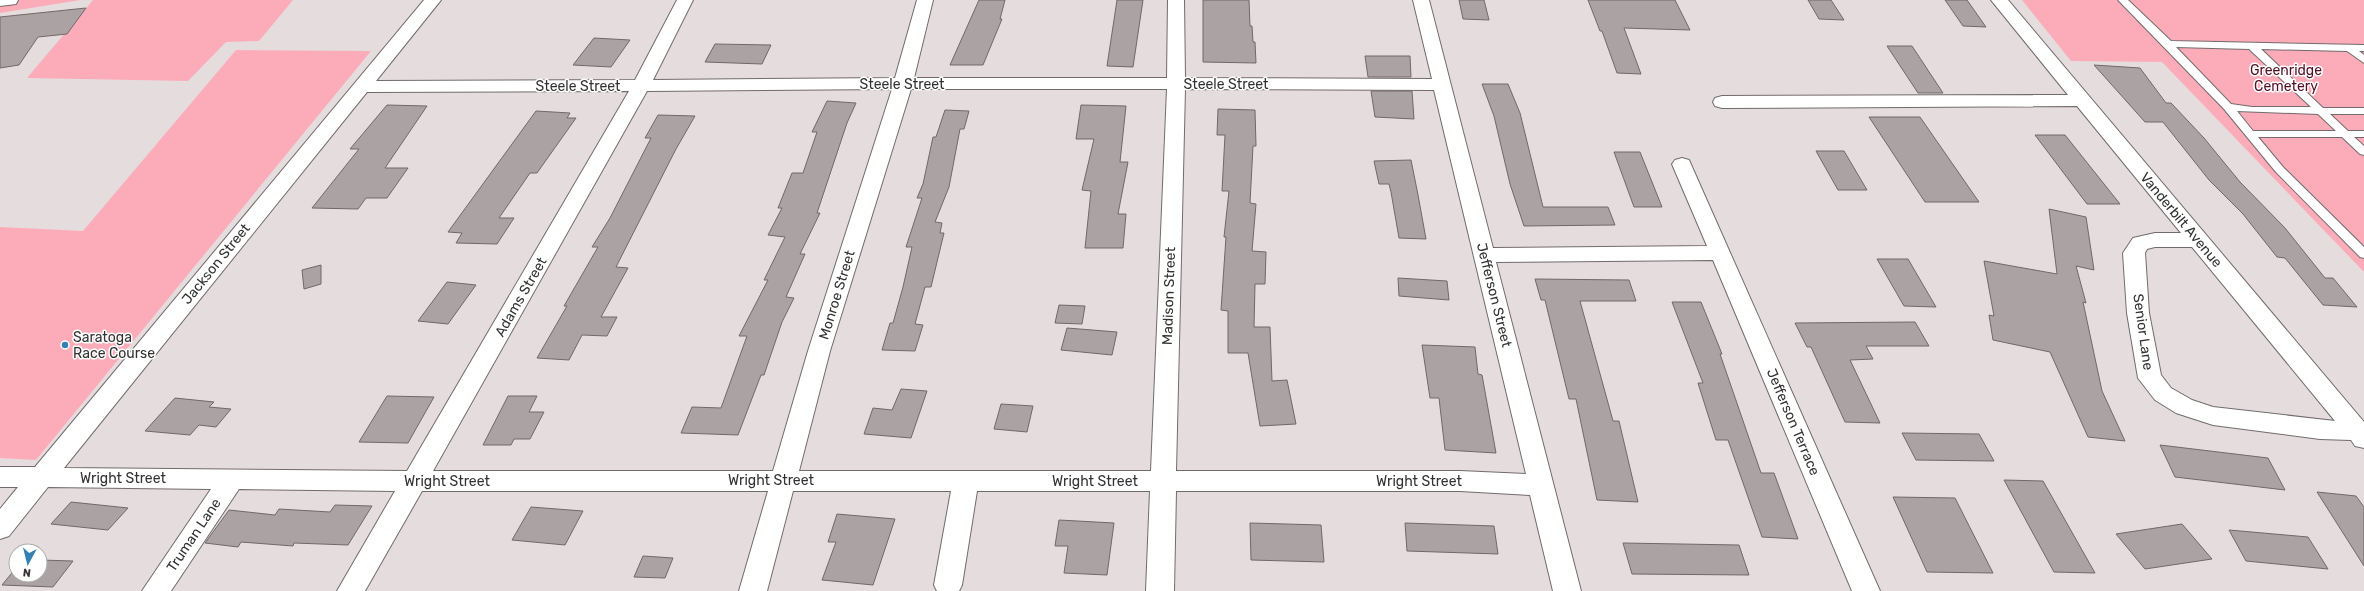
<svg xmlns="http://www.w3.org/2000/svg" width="2364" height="591" font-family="Rubik,sans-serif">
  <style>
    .green { fill: #fcacb9 }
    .building { fill: #aaa2a3; stroke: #706869 }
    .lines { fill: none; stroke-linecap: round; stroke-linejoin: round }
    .service-casing { stroke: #726b6c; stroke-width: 2 }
    .minor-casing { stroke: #726b6c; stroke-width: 2 }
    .service { fill: #fff; fill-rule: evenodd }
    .minor { fill: #fff; fill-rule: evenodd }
    .poi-dot { fill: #3482b4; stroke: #fff; stroke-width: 1.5 }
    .labels { text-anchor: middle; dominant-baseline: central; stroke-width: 3; stroke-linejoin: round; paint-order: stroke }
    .park-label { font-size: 14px; fill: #501123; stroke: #fff }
    .street-label { font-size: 14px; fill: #343131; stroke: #fff }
    .poi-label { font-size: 14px; fill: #343131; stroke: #fff; text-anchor: start }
  </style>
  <rect width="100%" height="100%" fill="#e5dcde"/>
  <g class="green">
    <path d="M0,0H80L0,13Z"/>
    <path d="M93,0H293L259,41L226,42L188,81L27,78Z"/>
    <path d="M2022,0H2364V272L2162,62L2071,61Z"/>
    <path d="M236,50L371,51L36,460L0,458V227L83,231Z"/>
  </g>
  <g class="building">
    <path d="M979,0H1005L1000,19H1002L983,65H950Z"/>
    <path d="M1117,0H1143L1133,67L1107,66Z"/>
    <path d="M1203,0H1249L1250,26H1252L1253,42H1255L1256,63L1203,62Z"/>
    <path d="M1459,0H1484L1489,20L1463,19Z"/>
    <path d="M1588,0H1675L1690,30L1624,28L1641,74L1617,73L1602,31H1600Z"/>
    <path d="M1808,0H1831L1844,20L1819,19Z"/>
    <path d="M1945,0H1967L1986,27L1963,26Z"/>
    <path d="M86,8L67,34L38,37L19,65L0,68V17Z"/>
    <path d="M594,38L630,40L611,67L573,65Z"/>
    <path d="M715,44L771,45L762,64L705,62Z"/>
    <path d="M1887,46H1912L1943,93H1918Z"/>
    <path d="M1365,56H1410L1411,77H1368Z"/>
    <path d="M2094,65L2140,68L2166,103H2171L2204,138L2240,182L2285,228L2325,278H2333L2357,307L2323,305L2285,258L2277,257L2243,214L2209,180L2163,122H2145Z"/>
    <path d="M1482,84H1508L1520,113L1543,207H1608L1615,225L1524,226L1510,184L1494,116Z"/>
    <path d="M1371,91H1412L1414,119L1375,117Z"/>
    <path d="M827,101L856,103L847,123L817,213H820L800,254H805L786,297L794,298L782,322L764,375H761L738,435L681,433L692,407L721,408L747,336H739L768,280H764L785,237L768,235L782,208H778L792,173H803L817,132H812Z"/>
    <path d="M387,105L427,106L385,168H408L387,198H366L358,209L312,208L359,149H350Z"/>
    <path d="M1081,105L1126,106L1120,162H1128L1118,214H1126L1123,248H1085L1091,191L1082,190L1094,139H1076Z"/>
    <path d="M1218,109L1255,110L1256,146H1253L1250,203L1256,204L1252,251L1266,252L1265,284H1255L1254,327H1270L1272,381L1287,380L1296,424L1260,426L1248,353H1228V311L1221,310L1226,237H1224L1229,191H1222L1225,135H1217Z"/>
    <path d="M945,110L969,111L964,129H960L949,187L935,222L942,223L940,233H944L931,287H925L915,324L923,325L915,351L882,350L890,323H893L903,287L912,247H906L922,198H917L923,184L933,137H936Z"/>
    <path d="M536,111L570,113L567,118H576L537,173H530L499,218H514L497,244L456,243L462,233L448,232Z"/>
    <path d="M658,115L695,116L676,149L616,267L628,268L601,317H617L607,336L582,335L569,360L537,358L567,306H564L598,247H592L610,218L651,138H645Z"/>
    <path d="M1869,117H1920L1979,202H1925Z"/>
    <path d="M2035,135H2065L2120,204H2087Z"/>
    <path d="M1816,151H1844L1867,190H1838Z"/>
    <path d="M1614,152H1640L1662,207H1634Z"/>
    <path d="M1411,160L1418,195L1426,239L1399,238L1391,192L1389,184H1379L1374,161Z"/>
    <path d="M2049,209L2086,217L2094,270L2076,266L2086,303L2083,302L2102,391L2125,441L2088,437L2050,352L1993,340L1989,315L1994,316L1984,261L2057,274Z"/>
    <path d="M1877,259H1908L1936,307L1904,306Z"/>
    <path d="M321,265V284L304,289L302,270Z"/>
    <path d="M1398,278L1447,281L1449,300L1399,296Z"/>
    <path d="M1535,279L1629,280L1636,301H1580L1613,421H1619L1638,502L1597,500L1576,399H1569L1545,300H1541Z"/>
    <path d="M447,282L476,285L448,324L418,321Z"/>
    <path d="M1672,302H1701L1722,354H1720L1761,473H1774L1798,539L1762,537L1728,440H1716L1698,383H1703Z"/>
    <path d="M1059,305L1085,306L1082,324L1055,323Z"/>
    <path d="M1915,322L1929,346H1866L1873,359L1850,360L1880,423L1845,422L1811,347H1807L1795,323Z"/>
    <path d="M1067,328L1117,332L1112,355L1061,350Z"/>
    <path d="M1422,345L1475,347L1478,374L1482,375L1496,453L1445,450L1439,398H1430Z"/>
    <path d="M901,389L927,391L911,438L864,434L873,408L892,410Z"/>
    <path d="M387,396L434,397L408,443L359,442Z"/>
    <path d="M508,396H537L529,412H544L530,439H514L511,445H483Z"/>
    <path d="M175,398L214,402L209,407L231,409L216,427L199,425L190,435L145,431Z"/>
    <path d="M1001,404L1033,406L1027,432L994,429Z"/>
    <path d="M1902,433L1979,434L1994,461L1916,460Z"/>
    <path d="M2160,445L2268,458L2285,490L2175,477Z"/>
    <path d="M2004,480L2043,481L2095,573L2054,572Z"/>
    <path d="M2317,492L2356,496L2364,507V566Z"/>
    <path d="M1893,497L1955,498L1993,573L1927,572Z"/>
    <path d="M71,502L128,508L108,530L51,524Z"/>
    <path d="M335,505L372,506L348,545L294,543L293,546L241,542L238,547L205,543L229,510L275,515L279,509L330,512Z"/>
    <path d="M531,507L583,511L565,545L512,540Z"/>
    <path d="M837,514L895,519L873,585L822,580L836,542H828Z"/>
    <path d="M1059,520L1114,523L1107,575L1064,573L1068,546H1055Z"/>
    <path d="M1250,523L1321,525L1324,562L1251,560Z"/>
    <path d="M1405,523L1494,526L1498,554L1407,551Z"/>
    <path d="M2182,524L2212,559L2145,569L2116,534Z"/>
    <path d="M2229,530L2308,537L2328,569L2246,561Z"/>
    <path d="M1623,543L1739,545L1749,575L1632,574Z"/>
    <path d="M643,556L673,558L665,578L634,577Z"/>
    <path d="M40,560L73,561L53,587L2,585L16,568V575H40Z"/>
  </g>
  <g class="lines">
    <defs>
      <path id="service" d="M2118,0H2128L2171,41L2364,45V51H2359L2364,55V63L2347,51L2261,49L2323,108H2364V114H2330L2348,131H2364V137H2354L2364,146V155L2360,154L2342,137H2258L2283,167L2364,247V258L2360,257L2275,171L2224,109ZM2176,47L2249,49L2311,107H2252L2231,104ZM2237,111L2318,114L2336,131H2253Z"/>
      <g id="minor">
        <path d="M0,0H18L16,4L0,6Z"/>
        <path d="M424,0H441L376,81L635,80L677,0H693L653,80L895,78L917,0H933L914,78H1167L1168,0H1184L1185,78L1432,79L1413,0H1429L1493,248L1707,246L1672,164L1675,160L1682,158L1689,160L1880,591H1852L1713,260L1496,262L1581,591H1553L1530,495L1460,491H1176L1174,591H1146L1150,491H977L962,585L959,591H937L934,585L951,491H793L767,591H739L768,491H422L365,591H337L395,491L239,489L171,591H142L211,489L48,487L9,536L0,539V509L18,487H0V467H35ZM892,89L808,351L773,471H433L647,91ZM911,89H1167L1151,471H799L830,351ZM1185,89L1434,90L1526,474L1460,471H1176ZM629,91L407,471L64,468L367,92Z"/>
        <path d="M1991,0H2008L2364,422V448L2355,446L2351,440L2320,439L2213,425L2176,413L2155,400L2138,378L2127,313L2123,253L2133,238L2155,233H2181L2077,106L1722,108L1715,106L1713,102L1715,98L1722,96L2068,95ZM2155,247H2192L2335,421L2213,407L2192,400L2171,388L2161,375L2149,313L2145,253L2147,249Z"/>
      </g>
    </defs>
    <use href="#service" class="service-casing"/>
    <use href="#minor" class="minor-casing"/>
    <use href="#service" class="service"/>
    <use href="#minor" class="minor"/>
  </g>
  <circle class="poi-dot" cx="65" cy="345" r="4"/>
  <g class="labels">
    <g class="park-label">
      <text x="2286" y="70">Greenridge<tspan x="2286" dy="16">Cemetery</tspan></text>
    </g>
    <g class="street-label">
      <text x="902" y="84">Steele Street</text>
      <text x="1226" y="84">Steele Street</text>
      <text x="578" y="86">Steele Street</text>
      <text transform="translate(2181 220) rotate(50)">Vanderbilt Avenue</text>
      <text transform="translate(216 264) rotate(-51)">Jackson Street</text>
      <text transform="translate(837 295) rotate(-73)">Monroe Street</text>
      <text transform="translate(1494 295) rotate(76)">Jefferson Street</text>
      <text transform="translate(1169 296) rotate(-88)">Madison Street</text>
      <text transform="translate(521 297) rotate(-60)">Adams Street</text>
      <text transform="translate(2143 332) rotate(82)">Senior Lane</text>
      <text transform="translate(1793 422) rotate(67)">Jefferson Terrace</text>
      <text x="123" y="478">Wright Street</text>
      <text x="771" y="480">Wright Street</text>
      <text x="447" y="481">Wright Street</text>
      <text x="1095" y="481">Wright Street</text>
      <text x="1419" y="481">Wright Street</text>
      <text transform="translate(194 535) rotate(-56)">Truman Lane</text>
    </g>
    <g class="poi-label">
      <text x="73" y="337">Saratoga<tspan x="73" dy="16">Race Course</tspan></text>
    </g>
  </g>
  <g transform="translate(28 563) rotate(187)"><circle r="19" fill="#ffffff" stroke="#aeadad"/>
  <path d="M0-3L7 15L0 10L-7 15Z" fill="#3482b4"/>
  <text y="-6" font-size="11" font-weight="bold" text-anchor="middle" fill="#343131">N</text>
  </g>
</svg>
